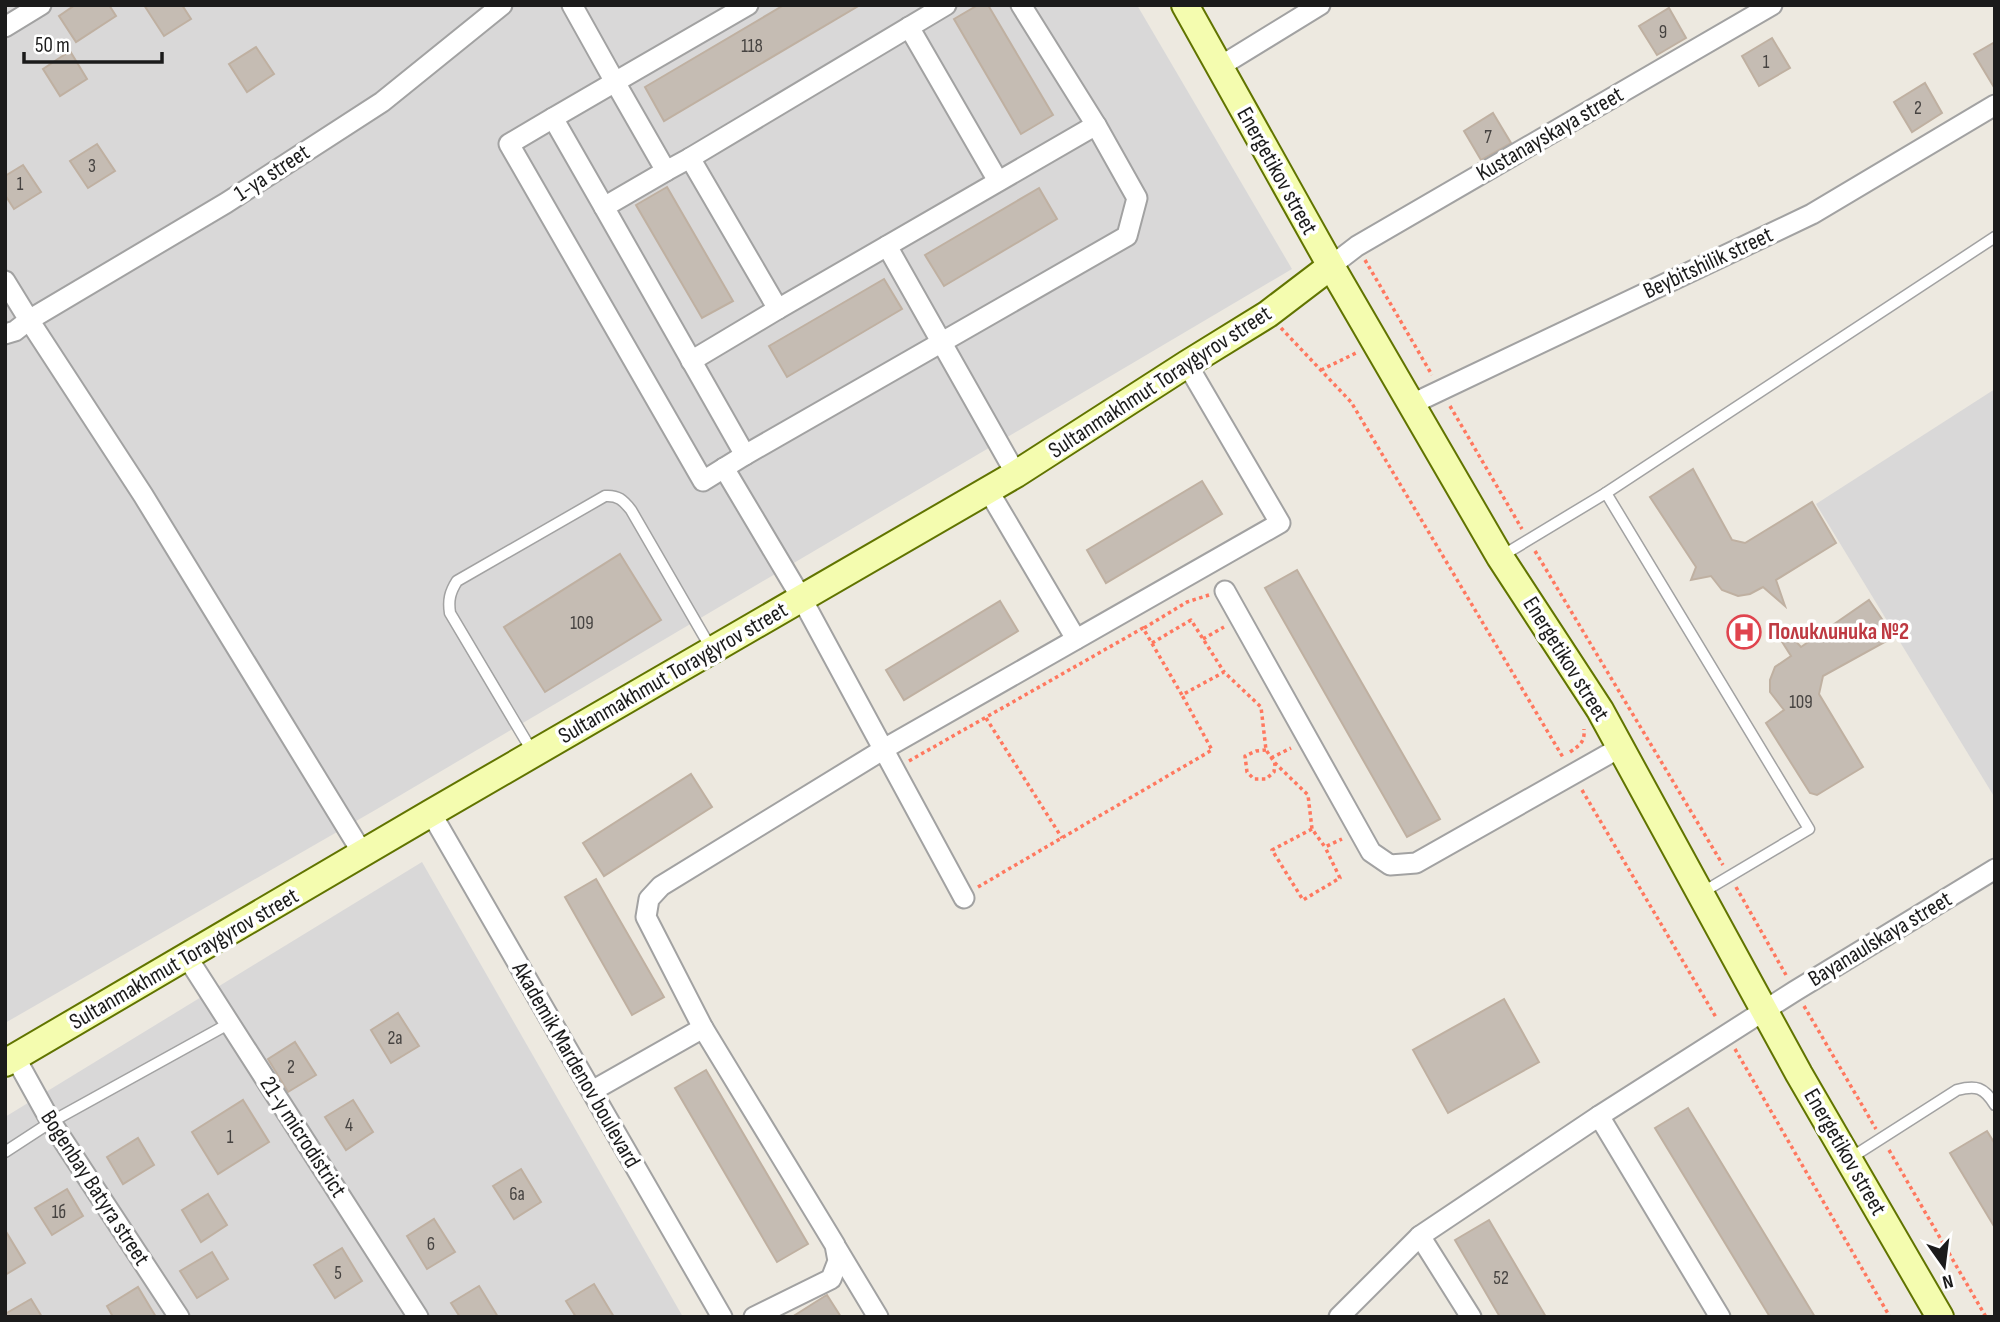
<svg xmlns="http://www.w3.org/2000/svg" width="2000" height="1322" font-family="'Sofia Sans Condensed',sans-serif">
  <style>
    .residential { fill: #d9d8d8 }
    .building { fill: #c5bcb3; stroke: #bfb0a1; stroke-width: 2 }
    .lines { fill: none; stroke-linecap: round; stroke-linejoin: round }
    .lane-casing { stroke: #a2a2a2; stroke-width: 13 }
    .street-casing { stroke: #a2a2a2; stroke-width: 23 }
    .secondary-casing { stroke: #617400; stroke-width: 30 }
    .path { stroke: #ff785f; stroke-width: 3.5; stroke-dasharray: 3.5 3.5; stroke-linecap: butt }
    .lane { stroke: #fff; stroke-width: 10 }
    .street { stroke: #fff; stroke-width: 19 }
    .secondary { stroke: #f4fcaf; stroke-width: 26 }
    .labels { text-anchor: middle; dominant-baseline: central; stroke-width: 7; stroke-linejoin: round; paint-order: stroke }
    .number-label { font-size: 19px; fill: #464341 }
    .street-label { font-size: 23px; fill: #1b1b1b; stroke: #fff }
    .health-label { font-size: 23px; font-weight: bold; fill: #be3a42; stroke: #fff; text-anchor: start }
  </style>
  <rect width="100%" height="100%" fill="#ede9e0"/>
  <g class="residential">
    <path d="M5,5H1137L1292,269L377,809L5,1023Z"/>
    <path d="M1995,389V798L1816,504Z"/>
    <path d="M422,862L683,1317H5V1117Z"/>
  </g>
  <g class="building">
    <path d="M75,5H109L116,16L76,42L59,16Z"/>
    <path d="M144,5H182L191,19L164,36Z"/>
    <path d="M784,5H860L664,121L645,87Z"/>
    <path d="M978,5H988L1053,115L1021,134L954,19Z"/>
    <path d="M1669,8L1686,38L1657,55L1639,26Z"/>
    <path d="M1772,38L1790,68L1759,86L1742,56Z"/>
    <path d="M1995,42V89L1974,54Z"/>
    <path d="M256,47L274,74L247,92L229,64Z"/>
    <path d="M70,51L87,79L60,96L43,69Z"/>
    <path d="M1925,83L1942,113L1912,132L1894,102Z"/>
    <path d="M1493,113L1511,143L1481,160L1464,131Z"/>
    <path d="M97,144L115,171L88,188L70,161Z"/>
    <path d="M23,165L41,192L14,209L5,195V176Z"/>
    <path d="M667,187L733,301L702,318L636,205Z"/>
    <path d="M1039,188L1057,219L944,286L925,255Z"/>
    <path d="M884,279L902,309L787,377L769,346Z"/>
    <path d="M1693,469L1732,540L1745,543L1812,502L1836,543L1776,580L1785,606L1763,587L1750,594L1738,596L1722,590L1711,576L1691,580L1696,567L1650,497Z"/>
    <path d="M1202,481L1222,514L1106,583L1087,550Z"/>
    <path d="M620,554L661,620L545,692L504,627Z"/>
    <path d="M1297,570L1440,819L1407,837L1265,588Z"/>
    <path d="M1869,600L1894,637L1823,676L1819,694L1863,767L1817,795L1810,793L1766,723L1784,710L1770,692V680L1775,667L1791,656L1772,626L1778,622L1801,647Z"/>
    <path d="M1000,601L1018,631L904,700L886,670Z"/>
    <path d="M691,774L712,807L604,876L583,843Z"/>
    <path d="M596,879L664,997L632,1015L565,897Z"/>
    <path d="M1504,999L1539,1062L1448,1113L1413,1050Z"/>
    <path d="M398,1013L419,1046L391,1063L371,1030Z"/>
    <path d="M295,1042L316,1075L288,1092L268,1059Z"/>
    <path d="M706,1070L808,1244L777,1262L675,1088Z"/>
    <path d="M243,1100L269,1142L218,1174L192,1132Z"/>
    <path d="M353,1100L373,1132L346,1150L325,1117Z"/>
    <path d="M1688,1108L1815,1317H1770L1655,1128Z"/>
    <path d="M1987,1131L1995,1144V1228L1950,1153Z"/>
    <path d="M138,1138L154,1165L123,1184L107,1157Z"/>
    <path d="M521,1169L541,1202L514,1219L493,1186Z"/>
    <path d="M67,1189L83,1216L52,1235L35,1208Z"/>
    <path d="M208,1194L227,1225L201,1242L182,1210Z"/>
    <path d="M434,1219L455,1252L427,1269L407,1236Z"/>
    <path d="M1489,1220L1546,1317H1500L1455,1240Z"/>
    <path d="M5,1230L25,1263L5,1275Z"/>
    <path d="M342,1248L362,1281L335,1298L314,1265Z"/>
    <path d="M212,1252L228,1279L197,1298L180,1271Z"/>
    <path d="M594,1284L614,1317H576L566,1301Z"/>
    <path d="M479,1286L498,1317H460L451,1303Z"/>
    <path d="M138,1287L156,1317H113L107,1306Z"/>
    <path d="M827,1295L841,1317H792L825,1296Z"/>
    <path d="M31,1299L42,1317H5V1314Z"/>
  </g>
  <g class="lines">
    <defs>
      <g id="lane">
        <path d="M1606,493L1995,237"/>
        <path d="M1500,557L1606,493L1809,829L1703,892"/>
        <path d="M532,751L450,613C448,600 450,592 457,581L605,496C618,495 623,500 631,510L712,650"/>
        <path d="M5,1152L51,1122L230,1023"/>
        <path d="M1849,1159L1957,1090C1976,1085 1984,1087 1995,1105"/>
      </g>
      <g id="street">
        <path d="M572,5L615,82L553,118L604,207"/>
        <path d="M5,27L41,5"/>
        <path d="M909,27L998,181"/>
        <path d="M1219,67L1320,5"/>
        <path d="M553,118L509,144L703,481L745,455L1127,236L1137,198L1096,125L1021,5"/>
        <path d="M690,158L666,171L615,82L748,5"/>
        <path d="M666,171L604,207L745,455"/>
        <path d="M887,246L1016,474"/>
        <path d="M1331,266L1357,246L1772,5"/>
        <path d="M5,281L29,320L15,331L5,334"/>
        <path d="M778,309L1096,125"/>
        <path d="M691,361L778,309L690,158L946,5"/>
        <path d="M1412,404L1812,214L1995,105"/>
        <path d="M724,468L802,599L964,898"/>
        <path d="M988,490L1076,639"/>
        <path d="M1225,591L1371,852L1390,865L1416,863L1621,747"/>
        <path d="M431,813L722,1317"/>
        <path d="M363,854L143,495L29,320L226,203L382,102L502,5"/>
        <path d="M187,957L418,1317"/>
        <path d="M15,1057L51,1122L179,1317"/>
        <path d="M592,1091L703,1028"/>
        <path d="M837,1249L878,1317"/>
        <path d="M754,1317L831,1279L838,1261L835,1245L703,1028L646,917L649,899L661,886L889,746L1280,523L1187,364"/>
        <path d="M1339,1317L1420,1236"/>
        <path d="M1471,1317L1420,1236L1599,1116"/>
        <path d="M1720,1317L1599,1116L1795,991L1995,869"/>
      </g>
      <g id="secondary">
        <path d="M1185,5L1331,266L1500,557L1600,710L1799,1074L1940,1317"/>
        <path d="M5,1063L431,813L1016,474L1187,364L1268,314L1331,266"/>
      </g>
    </defs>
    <use href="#lane" class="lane-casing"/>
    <use href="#street" class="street-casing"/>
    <use href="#secondary" class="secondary-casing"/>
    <g class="path">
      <path d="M1365,260L1432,375"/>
      <path d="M1281,328L1351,402L1564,759"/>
      <path d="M1321,370L1356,353"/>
      <path d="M1450,406L1522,529"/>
      <path d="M1535,551L1723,865"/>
      <path d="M1144,628L1187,602L1209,595"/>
      <path d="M1203,639L1224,627"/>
      <path d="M1152,643L1191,620L1224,672"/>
      <path d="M986,718L1062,838"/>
      <path d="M1266,750L1256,751L1245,756L1247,772L1254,779H1266L1274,772L1275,763"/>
      <path d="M1570,752C1580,745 1585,742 1584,729"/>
      <path d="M1271,758L1291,748"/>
      <path d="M909,761L1143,628L1182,695L1224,672L1261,707L1266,750L1275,763L1308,795L1312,829L1325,847L1342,839"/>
      <path d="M1582,790L1717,1019"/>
      <path d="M1312,829L1272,850L1303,900L1340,878L1325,847"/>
      <path d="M978,887L1212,750L1182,695"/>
      <path d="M1736,887L1786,975"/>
      <path d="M1804,1006L1876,1129"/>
      <path d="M1735,1049L1890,1317"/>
      <path d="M1889,1150L1986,1317"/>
    </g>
    <use href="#lane" class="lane"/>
    <use href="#street" class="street"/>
    <use href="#secondary" class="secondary"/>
  </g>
  <defs>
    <symbol id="hospital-ring" viewBox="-11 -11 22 22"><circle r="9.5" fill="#fff" stroke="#e0444e" stroke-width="1.5"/><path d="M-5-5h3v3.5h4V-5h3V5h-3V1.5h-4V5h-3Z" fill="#e0444e"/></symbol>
  </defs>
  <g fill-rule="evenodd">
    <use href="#hospital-ring" x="1725" y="613" width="38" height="38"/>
  </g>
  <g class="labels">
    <g class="number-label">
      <text x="1663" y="32">9</text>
      <text x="752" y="46">118</text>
      <text x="1766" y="62">1</text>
      <text x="1918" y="108">2</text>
      <text x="1488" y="137">7</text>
      <text x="92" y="166">3</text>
      <text x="20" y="184">1</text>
      <text x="582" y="623">109</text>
      <text x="1801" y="702">109</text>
      <text x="395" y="1038">2а</text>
      <text x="291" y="1067">2</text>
      <text x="349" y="1125">4</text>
      <text x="230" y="1137">1</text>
      <text x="517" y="1194">6а</text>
      <text x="59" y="1212">1б</text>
      <text x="431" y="1244">6</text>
      <text x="338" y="1273">5</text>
      <text x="1501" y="1278">52</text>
    </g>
    <g class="street-label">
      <text transform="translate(1550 134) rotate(-30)">Kustanayskaya street</text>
      <text transform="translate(1277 171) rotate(61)">Energetikov street</text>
      <text transform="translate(272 173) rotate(-33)">1-ya street</text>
      <text transform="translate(1708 263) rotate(-25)">Beybitshilik street</text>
      <text transform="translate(1160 382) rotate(-33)">Sultanmakhmut Toraygyrov street</text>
      <text transform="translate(1566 659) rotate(58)">Energetikov street</text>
      <text transform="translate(673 673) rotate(-30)">Sultanmakhmut Toraygyrov street</text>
      <text transform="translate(1880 939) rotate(-31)">Bayanaulskaya street</text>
      <text transform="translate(184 959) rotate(-30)">Sultanmakhmut Toraygyrov street</text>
      <text transform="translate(576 1065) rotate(60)">Akademik Mardenov boulevard</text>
      <text transform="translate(303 1137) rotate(57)">21-y microdistrict</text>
      <text transform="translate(1845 1152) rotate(60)">Energetikov street</text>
      <text transform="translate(95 1188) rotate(57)">Bogenbay Batyra street</text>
    </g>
    <g class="health-label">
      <text x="1768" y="632">Поликлиника №2</text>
    </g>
  </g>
  <rect width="2000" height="1322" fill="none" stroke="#1b1b1b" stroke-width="14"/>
  <g transform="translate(1944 1266) rotate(166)" stroke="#ffffff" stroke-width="5" paint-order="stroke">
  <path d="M0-5L12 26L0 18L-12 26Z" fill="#1b1b1b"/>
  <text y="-10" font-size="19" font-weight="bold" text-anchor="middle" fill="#1b1b1b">N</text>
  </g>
  <path d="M24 52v10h138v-10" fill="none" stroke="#1b1b1b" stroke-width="3.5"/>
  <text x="35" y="52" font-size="21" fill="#1b1b1b" stroke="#ffffff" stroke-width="5" paint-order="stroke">50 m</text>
</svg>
